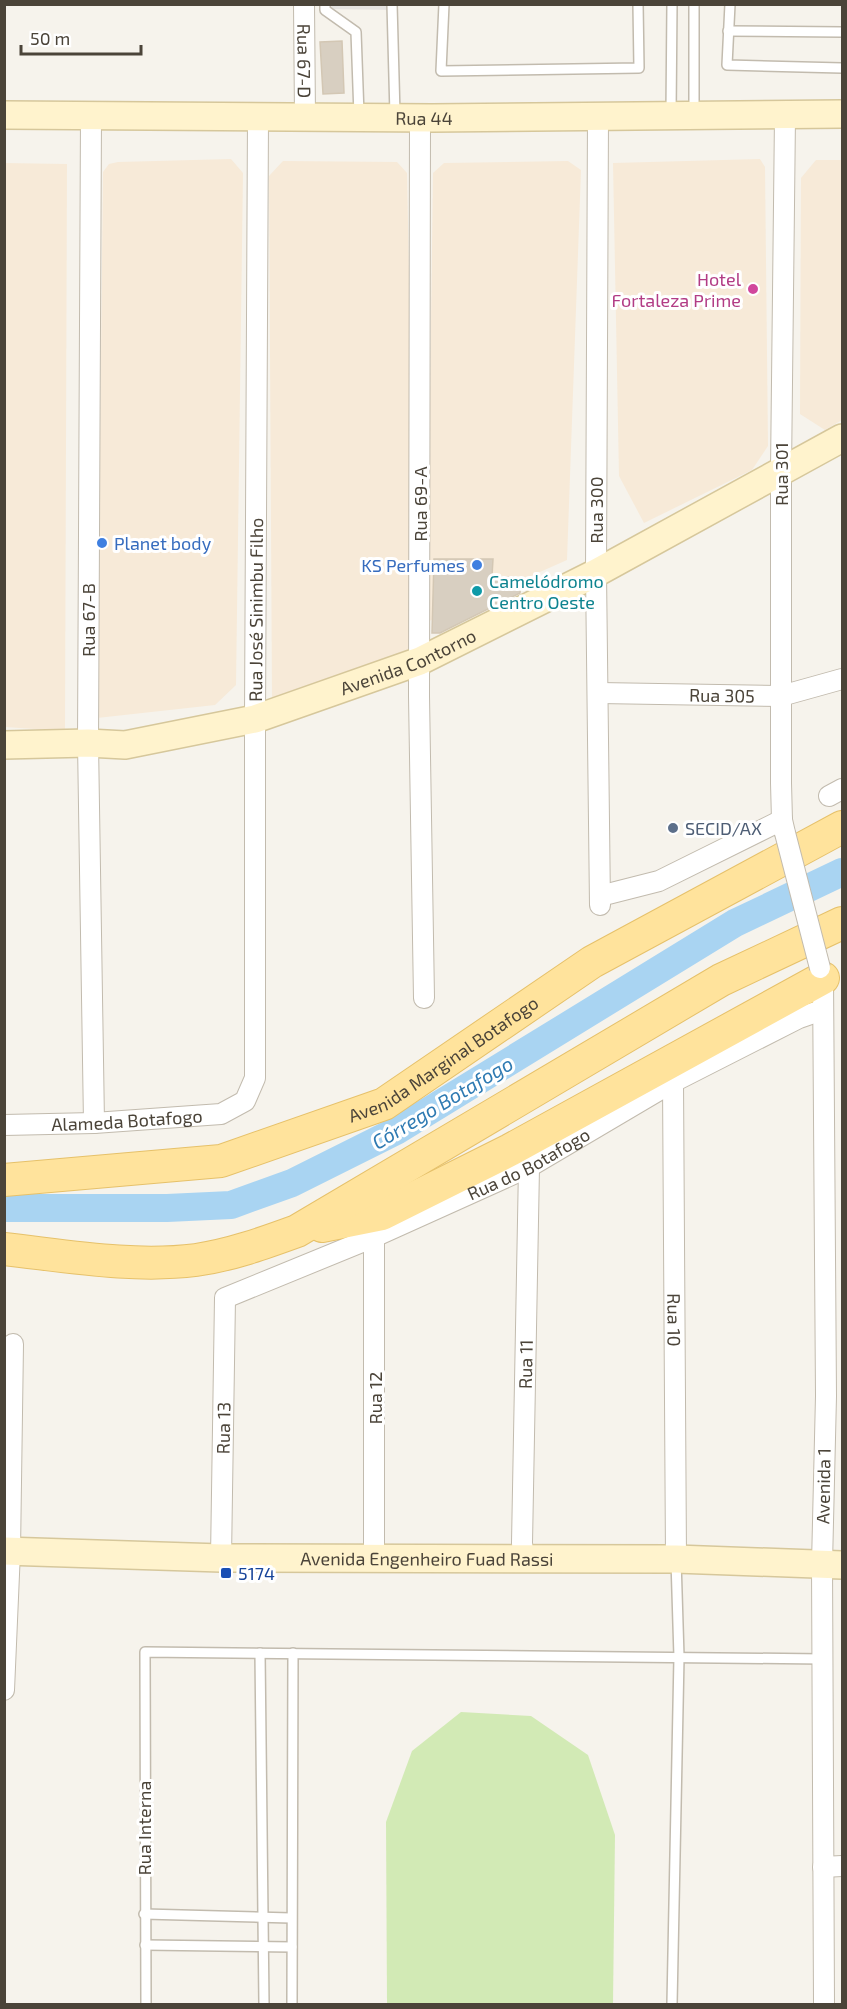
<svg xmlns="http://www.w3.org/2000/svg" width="847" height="2009" font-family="'Exo 2',sans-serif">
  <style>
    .commercial { fill: #f7ead8 }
    .green { fill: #d2eab5 }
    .parking { fill: #e5e3e0 }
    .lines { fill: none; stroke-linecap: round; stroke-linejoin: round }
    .river { stroke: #a9d4f2; stroke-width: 28 }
    .building { fill: #d8cfc1; stroke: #d3c7b4; stroke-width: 1.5 }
    .lane-casing { stroke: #c2bbae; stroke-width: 12 }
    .street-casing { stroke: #c2bbae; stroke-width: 22 }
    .secondary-casing { stroke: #d6c79b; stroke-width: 30 }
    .primary-casing { stroke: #e6c16a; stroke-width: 34 }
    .lane { stroke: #fff; stroke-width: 9 }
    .street { stroke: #fff; stroke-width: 20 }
    .secondary { stroke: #fff3cd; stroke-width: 27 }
    .primary { stroke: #ffe39c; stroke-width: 32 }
    .street-bridge-casing { stroke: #c2bbae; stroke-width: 22; stroke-linecap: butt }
    .street-bridge { stroke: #fff; stroke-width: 20 }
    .hotel-dot { fill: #d1479c; stroke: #fff; stroke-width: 2 }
    .shop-dot { fill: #3f7fe0; stroke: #fff; stroke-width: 2 }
    .culture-dot { fill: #0f9aa8; stroke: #fff; stroke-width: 2 }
    .service-dot { fill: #5c6f8a; stroke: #fff; stroke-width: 2 }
    .transit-dot { fill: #1a4fb4; stroke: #fff; stroke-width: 2 }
    .labels { text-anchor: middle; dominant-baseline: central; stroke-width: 6; stroke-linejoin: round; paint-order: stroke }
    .street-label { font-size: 18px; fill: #4b4439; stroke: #fff }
    .hotel-label { font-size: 18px; fill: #b23c85; stroke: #fff; text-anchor: end }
    .shop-label { font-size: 18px; fill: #366cbe; stroke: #fff; text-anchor: start }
    .culture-label { font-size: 18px; fill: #0d838f; stroke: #fff; text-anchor: start }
    .service-label { font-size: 18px; fill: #4e5e75; stroke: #fff; text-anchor: start }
    .transit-label { font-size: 18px; fill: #164399; stroke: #fff; text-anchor: start }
    .water-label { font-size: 20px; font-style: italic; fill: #2e7ab2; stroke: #fff }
  </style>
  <rect width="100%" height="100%" fill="#f6f3ec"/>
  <g class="commercial">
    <path d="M231,159L243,173L236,685L215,705L97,718L103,172L109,164L118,162Z"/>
    <path d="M760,159L765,167L768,446L752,470L644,523L619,476L613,163Z"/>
    <path d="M816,160H842V420L825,430L800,414L801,178Z"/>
    <path d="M283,161L397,162L407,173L416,622L408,649L395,664L272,700L269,176Z"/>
    <path d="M568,161L581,170L567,560L427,622L433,173L444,163Z"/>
    <path d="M4,163L67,164L65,731L5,727Z"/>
  </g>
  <path class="green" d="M461,1712L531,1716L588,1755L615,1835L613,2004H387L386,1822L412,1751Z"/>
  <path class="parking" d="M320,5H398V10L320,9Z"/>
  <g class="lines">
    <path class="river" d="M4,1208H167L231,1205L292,1183L396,1131L735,923L842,872"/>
  </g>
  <g class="building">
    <path d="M342,41L344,93L323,94L320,42Z"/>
    <path d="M434,559H493L492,576L521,578L520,593L440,633H432Z"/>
  </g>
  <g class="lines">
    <defs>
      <g id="lane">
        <path d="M325,4V10L356,32L359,115"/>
        <path d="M392,4L395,115"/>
        <path d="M444,4L441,71L639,68L638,4"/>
        <path d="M730,4L727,65L842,68"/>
        <path d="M728,31L842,32"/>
        <path d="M671,113L672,4"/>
        <path d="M694,113V4"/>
        <path d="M260,1653L264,2004"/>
        <path d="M144,1914L291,1918"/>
        <path d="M145,1945L292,1947"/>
        <path d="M146,2004L145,1652L823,1659"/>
        <path d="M292,2004L293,1653"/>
        <path d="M672,2004L679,1657L676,1560"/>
      </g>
      <g id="street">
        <path id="s1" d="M304,4L305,117"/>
        <path d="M91,116L88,743L94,1123"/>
        <path d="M598,116L596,573L600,905"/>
        <path d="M785,116L781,471V783L782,820L785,833"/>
        <path d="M420,118L419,696L424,998"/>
        <path id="s2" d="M599,693L781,696L842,679"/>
        <path d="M829,796L842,789"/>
        <path d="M600,896L659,881L782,820"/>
        <path d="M821,970L823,978L826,1396L822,1564L824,2004"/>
        <path id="s3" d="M673,1082L676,1559"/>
        <path id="s4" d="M4,1125L94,1123L221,1114L245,1101L255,1078V719L258,117"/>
        <path d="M374,1237V1560"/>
        <path id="s5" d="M221,1558L225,1298L374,1237L529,1167L673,1082L799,1018L822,1010"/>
        <path id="s6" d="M524,1560L522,1543L529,1167"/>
        <path d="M4,1690L10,1551L13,1344"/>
        <path d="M823,1867L842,1866"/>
      </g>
      <g id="secondary">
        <path id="s7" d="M4,115L432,118L842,114"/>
        <path id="s8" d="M4,745L88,743L125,745L255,719L420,661L596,573L842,438"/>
        <path id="s9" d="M4,1551L221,1558L676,1559L842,1565"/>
      </g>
      <g id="primary">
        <path id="s10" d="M4,1180L221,1161L384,1104L592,962L842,827"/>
        <path d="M322,1226L382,1214L510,1150L823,978"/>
        <path d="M4,1249C67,1256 133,1268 196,1260C231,1255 264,1243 297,1231L721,980L842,923"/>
      </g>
    </defs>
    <use href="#lane" class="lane-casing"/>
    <use href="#street" class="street-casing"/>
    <use href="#secondary" class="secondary-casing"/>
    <use href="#primary" class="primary-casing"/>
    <use href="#lane" class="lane"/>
    <use href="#street" class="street"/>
    <use href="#secondary" class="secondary"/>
    <use href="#primary" class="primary"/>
    <defs>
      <path id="street-bridge" d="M785,833L820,968"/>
    </defs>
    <use href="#street-bridge" class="street-bridge-casing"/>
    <use href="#street-bridge" class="street-bridge"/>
  </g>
  <circle class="hotel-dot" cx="753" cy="289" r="6"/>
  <g class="shop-dot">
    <circle cx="102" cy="543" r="6"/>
    <circle cx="477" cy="565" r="6"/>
  </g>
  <circle class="culture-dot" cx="477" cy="591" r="6"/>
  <circle class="service-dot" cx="673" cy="828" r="6"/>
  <rect class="transit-dot" x="220" y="1567" width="12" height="12" rx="3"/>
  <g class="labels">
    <g class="street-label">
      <text stroke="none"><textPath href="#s1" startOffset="57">Rua 67-D</textPath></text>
      <text stroke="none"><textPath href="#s7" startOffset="420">Rua 44</textPath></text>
      <text transform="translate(781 474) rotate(-90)">Rua 301</text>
      <text transform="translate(420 504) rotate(-90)">Rua 69-A</text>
      <text transform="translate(596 510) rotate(-90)">Rua 300</text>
      <text stroke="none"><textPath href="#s4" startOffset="738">Rua José Sinimbu Filho</textPath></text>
      <text transform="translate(88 620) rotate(-90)">Rua 67-B</text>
      <text stroke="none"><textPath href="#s8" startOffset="417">Avenida Contorno</textPath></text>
      <text stroke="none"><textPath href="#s2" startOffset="123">Rua 305</textPath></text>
      <text stroke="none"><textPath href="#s10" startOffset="464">Avenida Marginal Botafogo</textPath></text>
      <text stroke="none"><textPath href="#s4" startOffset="123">Alameda Botafogo</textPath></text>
      <text stroke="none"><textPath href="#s5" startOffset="592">Rua do Botafogo</textPath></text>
      <text stroke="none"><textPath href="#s3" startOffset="238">Rua 10</textPath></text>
      <text stroke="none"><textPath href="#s6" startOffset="196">Rua 11</textPath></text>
      <text transform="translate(375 1398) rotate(-90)">Rua 12</text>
      <text stroke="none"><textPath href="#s5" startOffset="130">Rua 13</textPath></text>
      <text transform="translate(823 1486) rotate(-89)">Avenida 1</text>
      <text stroke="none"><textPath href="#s9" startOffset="423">Avenida Engenheiro Fuad Rassi</textPath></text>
      <text transform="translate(144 1828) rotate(-90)">Rua Interna</text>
    </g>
    <g class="hotel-label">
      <text x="741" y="279">Hotel<tspan x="741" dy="21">Fortaleza Prime</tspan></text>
    </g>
    <g class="shop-label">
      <text x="114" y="543">Planet body</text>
      <text x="465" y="565" text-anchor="end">KS Perfumes</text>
    </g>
    <g class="culture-label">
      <text x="489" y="581">Camelódromo<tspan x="489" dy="21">Centro Oeste</tspan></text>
    </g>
    <g class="service-label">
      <text x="685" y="828">SECID/AX</text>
    </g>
    <g class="transit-label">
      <text x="238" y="1573">5174</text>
    </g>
    <g class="water-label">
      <text transform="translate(442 1102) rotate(-31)">Córrego Botafogo</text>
    </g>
  </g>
  <rect width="847" height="2009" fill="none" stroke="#4b4439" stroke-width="12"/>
  <path d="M21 45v9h120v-9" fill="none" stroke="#4b4439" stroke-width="3"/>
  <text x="30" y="45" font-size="18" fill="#4b4439" stroke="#ffffff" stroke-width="4.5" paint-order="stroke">50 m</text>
</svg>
